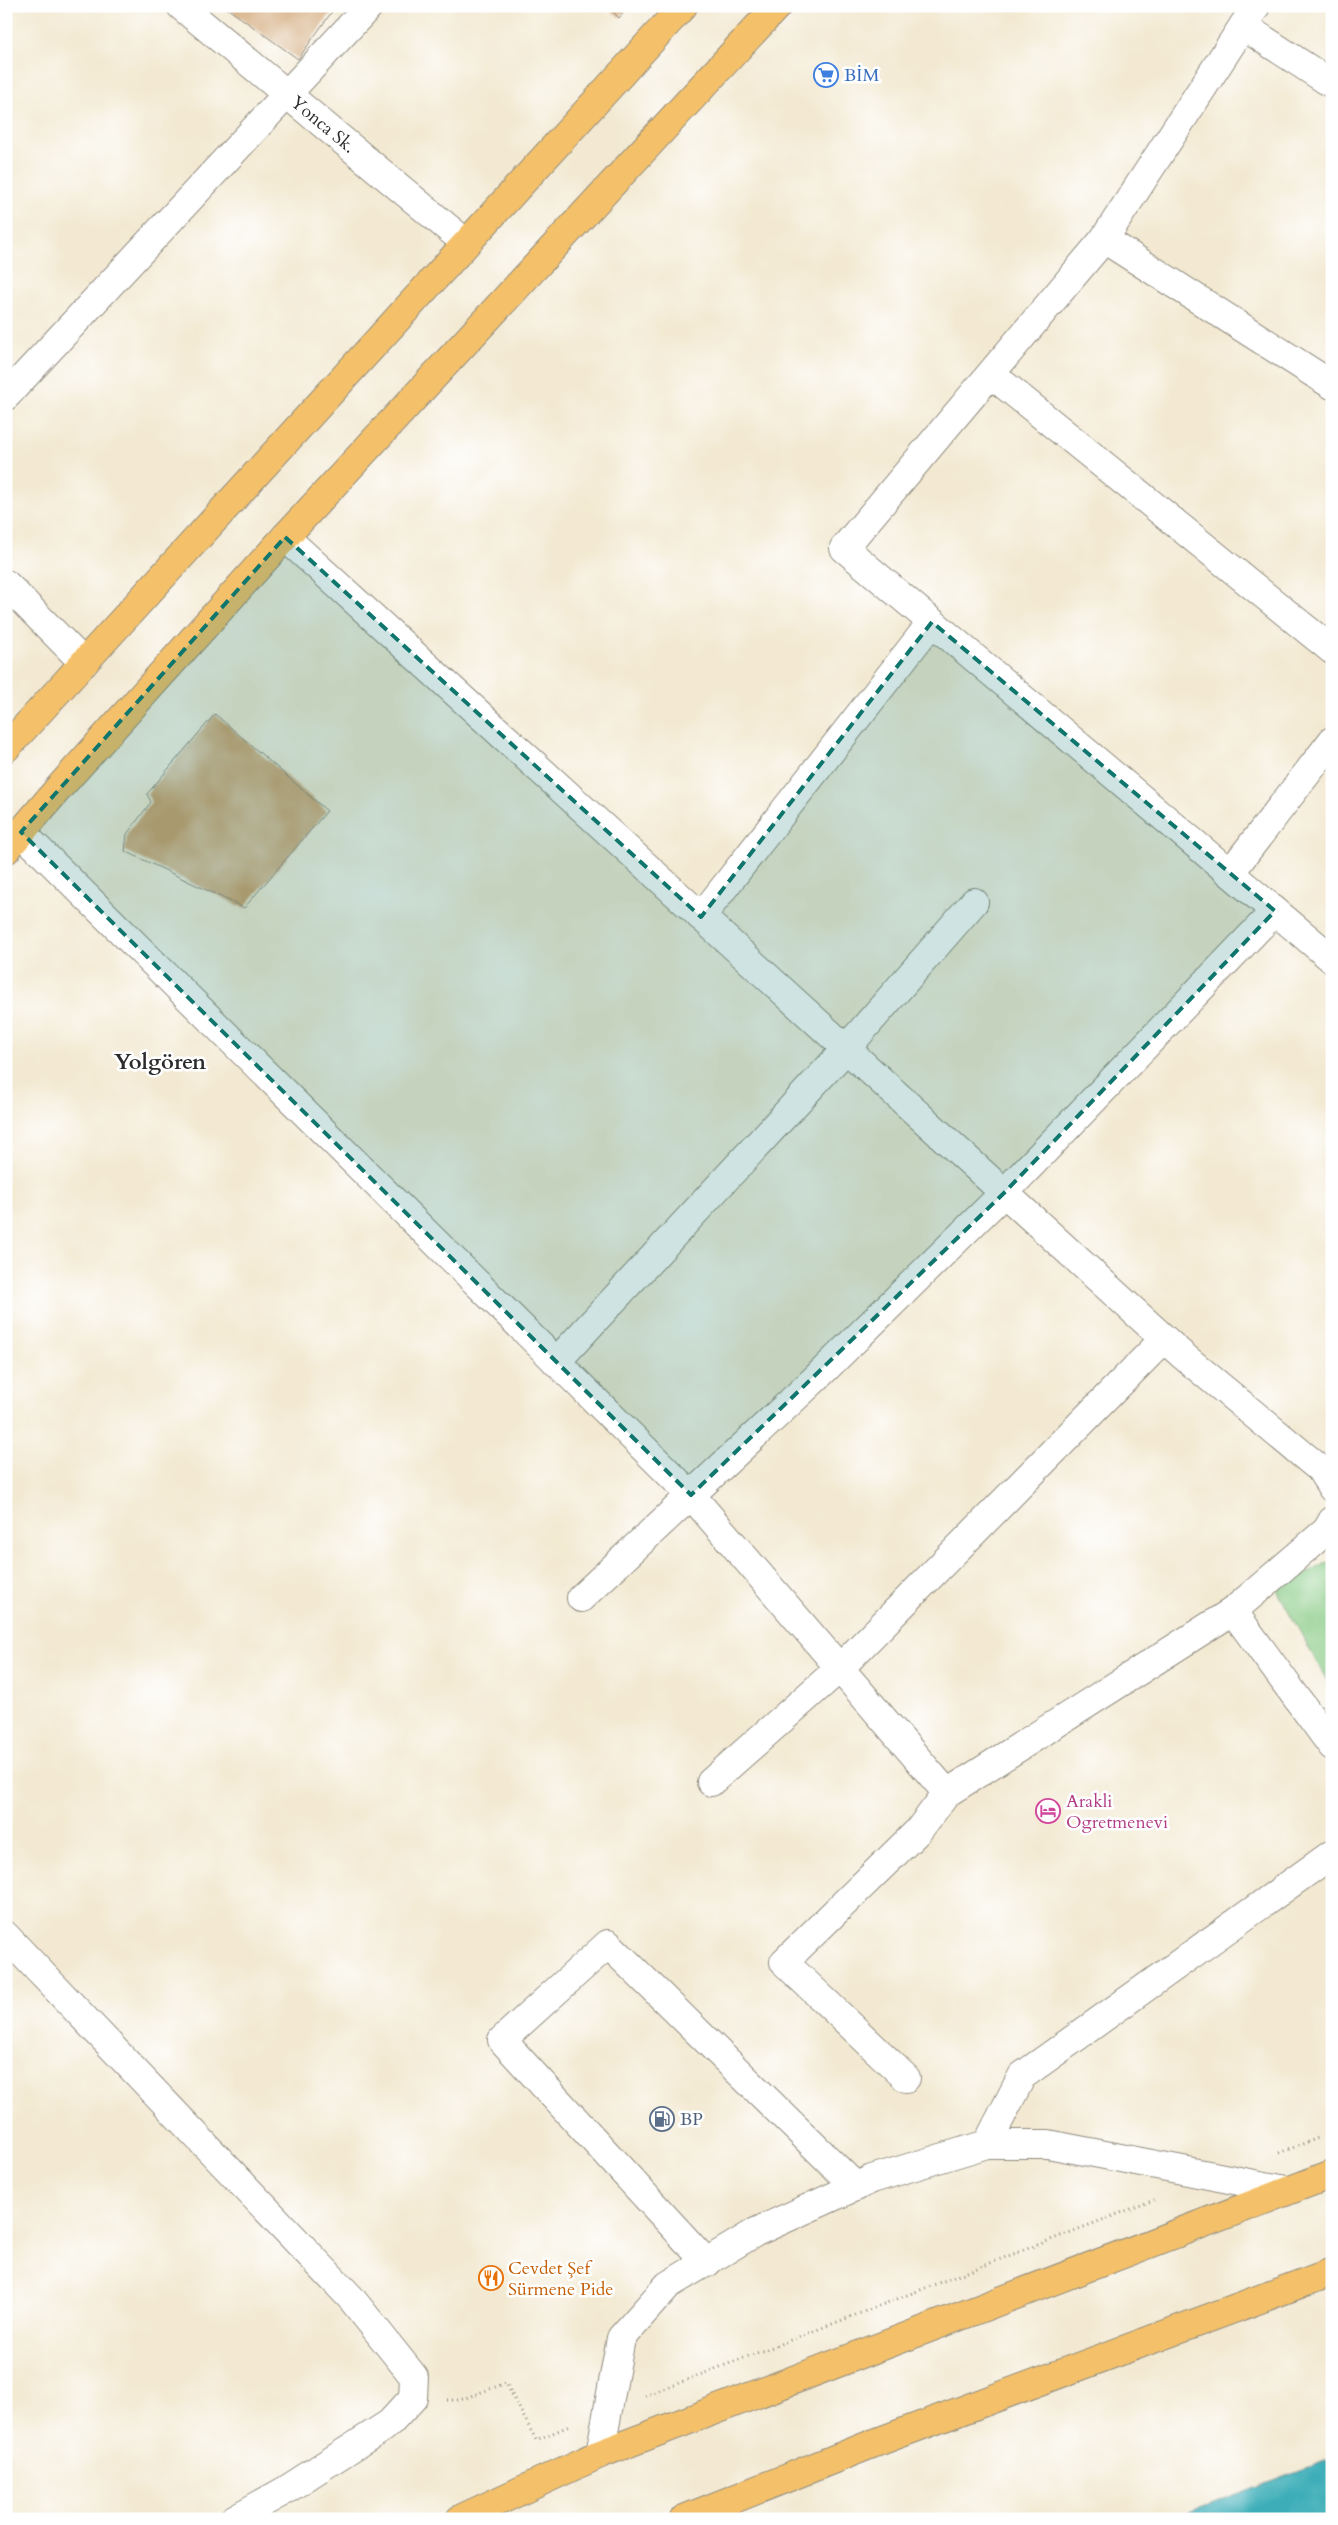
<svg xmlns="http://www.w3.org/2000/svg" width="1338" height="2525" font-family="Cardo,serif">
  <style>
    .green { fill: #85c982; stroke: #587a56 }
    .water { fill: #3daeb8; stroke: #346c72 }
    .building { fill: #cfa26e }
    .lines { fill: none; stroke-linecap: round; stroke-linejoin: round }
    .minor-casing { stroke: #8f8a7e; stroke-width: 30 }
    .major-casing { stroke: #8f8a7e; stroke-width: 30 }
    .highway-casing { stroke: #8f8a7e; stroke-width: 30 }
    .path { stroke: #8f8a7e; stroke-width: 3; stroke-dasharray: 1 4; stroke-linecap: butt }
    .minor { stroke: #fff; stroke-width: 28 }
    .major { stroke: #f4c16a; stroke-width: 28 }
    .highway { stroke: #f4c16a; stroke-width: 28 }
    .marked { fill: #0f766e; fill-opacity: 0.2; stroke: #0f766e; stroke-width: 4; stroke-dasharray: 10 6; stroke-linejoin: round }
    .labels { text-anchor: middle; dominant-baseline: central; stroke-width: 5; stroke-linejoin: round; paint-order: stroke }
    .shop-label { font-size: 18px; fill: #366cbe; stroke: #fff; text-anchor: start }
    .street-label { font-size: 18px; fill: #2b2b2b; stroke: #fff }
    .hotel-label { font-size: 18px; fill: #b23c85; stroke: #fff; text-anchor: start }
    .service-label { font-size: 18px; fill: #4e5e75; stroke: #fff; text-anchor: start }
    .food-label { font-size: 18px; fill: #c56008; stroke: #fff; text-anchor: start }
    .district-label { font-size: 22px; font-weight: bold; fill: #2b2b2b; stroke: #fff }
  </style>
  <rect width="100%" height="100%" fill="#fff"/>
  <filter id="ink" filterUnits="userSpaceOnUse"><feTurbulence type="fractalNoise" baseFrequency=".02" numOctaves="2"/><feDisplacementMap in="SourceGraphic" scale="10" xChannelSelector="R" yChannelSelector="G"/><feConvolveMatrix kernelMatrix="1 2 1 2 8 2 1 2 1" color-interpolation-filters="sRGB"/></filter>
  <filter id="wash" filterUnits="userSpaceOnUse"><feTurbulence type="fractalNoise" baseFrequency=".0096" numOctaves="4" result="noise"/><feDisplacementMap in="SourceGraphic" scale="20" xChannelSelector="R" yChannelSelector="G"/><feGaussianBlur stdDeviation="1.12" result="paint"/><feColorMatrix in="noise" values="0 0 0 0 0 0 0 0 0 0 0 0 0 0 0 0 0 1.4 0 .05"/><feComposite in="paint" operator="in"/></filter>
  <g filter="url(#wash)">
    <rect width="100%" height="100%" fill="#f3e9d2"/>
    <path class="green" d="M1332,1560V1690L1277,1590Z"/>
    <path class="water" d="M1332,2458V2519H1171Z"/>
    <g id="blocks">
      <g class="building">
        <path d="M224,6H336L298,59Z"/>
        <path d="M607,6H629L619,18Z"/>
        <path d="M215,714L327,811L244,908L125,851L127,834L151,802L147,794Z"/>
      </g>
    </g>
  </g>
  <g filter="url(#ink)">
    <use href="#blocks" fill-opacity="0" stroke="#8f8a7e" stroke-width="1"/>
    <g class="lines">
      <defs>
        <g id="minor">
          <path id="s1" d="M181,6L466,243"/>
          <path d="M1243,26L1332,84"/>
          <path d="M1104,239L1256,6"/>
          <path d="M991,374L1332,650"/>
          <path d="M1332,385L1104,239L844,548L1332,959"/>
          <path d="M6,396L369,6"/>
          <path d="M285,537L1181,1354L1320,1469L1332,1488"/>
          <path d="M6,584L84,663"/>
          <path d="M21,832L691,1495L947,1793"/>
          <path d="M1230,873L1332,741"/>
          <path d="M701,917L932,622"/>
          <path d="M556,1362L846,1049L974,902"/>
          <path d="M581,1598L815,1379L1004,1193L1275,911"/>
          <path d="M1233,1611L1332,1746"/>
          <path d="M711,1782L841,1667L1164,1339"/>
          <path d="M6,1936L351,2298L414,2377L413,2398L390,2423L286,2490L234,2519"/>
          <path d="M906,2078L784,1962L918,1831L947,1793L1233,1611L1327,1530L1332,1521"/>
          <path d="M987,2144L1022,2076L1332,1854"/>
          <path d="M707,2263L502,2040L608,1944L856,2187"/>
          <path d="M600,2454L621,2338L668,2285L756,2232L872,2179L987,2144H1048L1286,2190"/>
        </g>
        <g id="major">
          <path d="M6,748L683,6"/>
          <path d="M6,850L58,789L285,537L777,6"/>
        </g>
        <g id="highway">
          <path d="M460,2519L600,2454L1332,2174"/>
          <path d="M684,2519L872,2444L1332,2272"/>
        </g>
      </defs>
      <use href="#minor" class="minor-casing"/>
      <use href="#major" class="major-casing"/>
      <use href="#highway" class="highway-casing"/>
      <g class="path">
        <path d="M1279,2153L1321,2137"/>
        <path d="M645,2396L1154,2200"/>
        <path d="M447,2400H460L506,2383L536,2440L569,2426"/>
      </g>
      <use href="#minor" class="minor"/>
      <use href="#major" class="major"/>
      <use href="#highway" class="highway"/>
    </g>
  </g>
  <path class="marked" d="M285,537L701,917L932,622L1275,911L1004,1193L691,1495L21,832Z"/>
  <defs>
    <symbol id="supermarket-ring" viewBox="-11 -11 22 22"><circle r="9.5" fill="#fff" stroke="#3f7fe0" stroke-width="1.5"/><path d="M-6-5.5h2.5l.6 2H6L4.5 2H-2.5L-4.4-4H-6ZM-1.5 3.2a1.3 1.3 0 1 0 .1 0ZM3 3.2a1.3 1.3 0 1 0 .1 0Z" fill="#3f7fe0"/></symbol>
    <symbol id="hotel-ring" viewBox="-11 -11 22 22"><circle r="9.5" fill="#fff" stroke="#d1479c" stroke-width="1.5"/><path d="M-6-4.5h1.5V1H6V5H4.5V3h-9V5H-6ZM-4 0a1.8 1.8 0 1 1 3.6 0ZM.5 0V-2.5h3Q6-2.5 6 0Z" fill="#d1479c"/></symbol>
    <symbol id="fuel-ring" viewBox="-11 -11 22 22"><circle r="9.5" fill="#fff" stroke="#5c6f8a" stroke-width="1.5"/><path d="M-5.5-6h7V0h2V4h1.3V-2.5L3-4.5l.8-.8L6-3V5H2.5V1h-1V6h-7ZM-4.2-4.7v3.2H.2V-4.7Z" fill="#5c6f8a"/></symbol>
    <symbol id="restaurant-ring" viewBox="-11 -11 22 22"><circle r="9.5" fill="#fff" stroke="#e8710a" stroke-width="1.5"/><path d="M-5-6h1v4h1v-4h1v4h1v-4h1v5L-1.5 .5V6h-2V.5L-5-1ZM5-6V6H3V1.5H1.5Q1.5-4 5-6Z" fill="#e8710a"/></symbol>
  </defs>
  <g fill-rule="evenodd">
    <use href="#supermarket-ring" x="812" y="61" width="28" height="28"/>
    <use href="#hotel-ring" x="1034" y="1797" width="28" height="28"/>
    <use href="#fuel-ring" x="648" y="2105" width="28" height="28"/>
    <use href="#restaurant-ring" x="477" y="2264" width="28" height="28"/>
  </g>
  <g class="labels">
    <g class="shop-label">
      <text x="844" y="75">BİM</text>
    </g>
    <g class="street-label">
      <text stroke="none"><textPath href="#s1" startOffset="185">Yonca Sk.</textPath></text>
    </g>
    <g class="hotel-label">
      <text x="1066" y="1801">Arakli<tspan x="1066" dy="21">Ogretmenevi</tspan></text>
    </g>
    <g class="service-label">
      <text x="680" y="2119">BP</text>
    </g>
    <g class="food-label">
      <text x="508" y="2268">Cevdet Şef<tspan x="508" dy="21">Sürmene Pide</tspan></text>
    </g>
    <g class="district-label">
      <text x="160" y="1062">Yolgören</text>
    </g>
  </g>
  <rect width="1338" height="2525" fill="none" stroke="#fff" stroke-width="25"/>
</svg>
